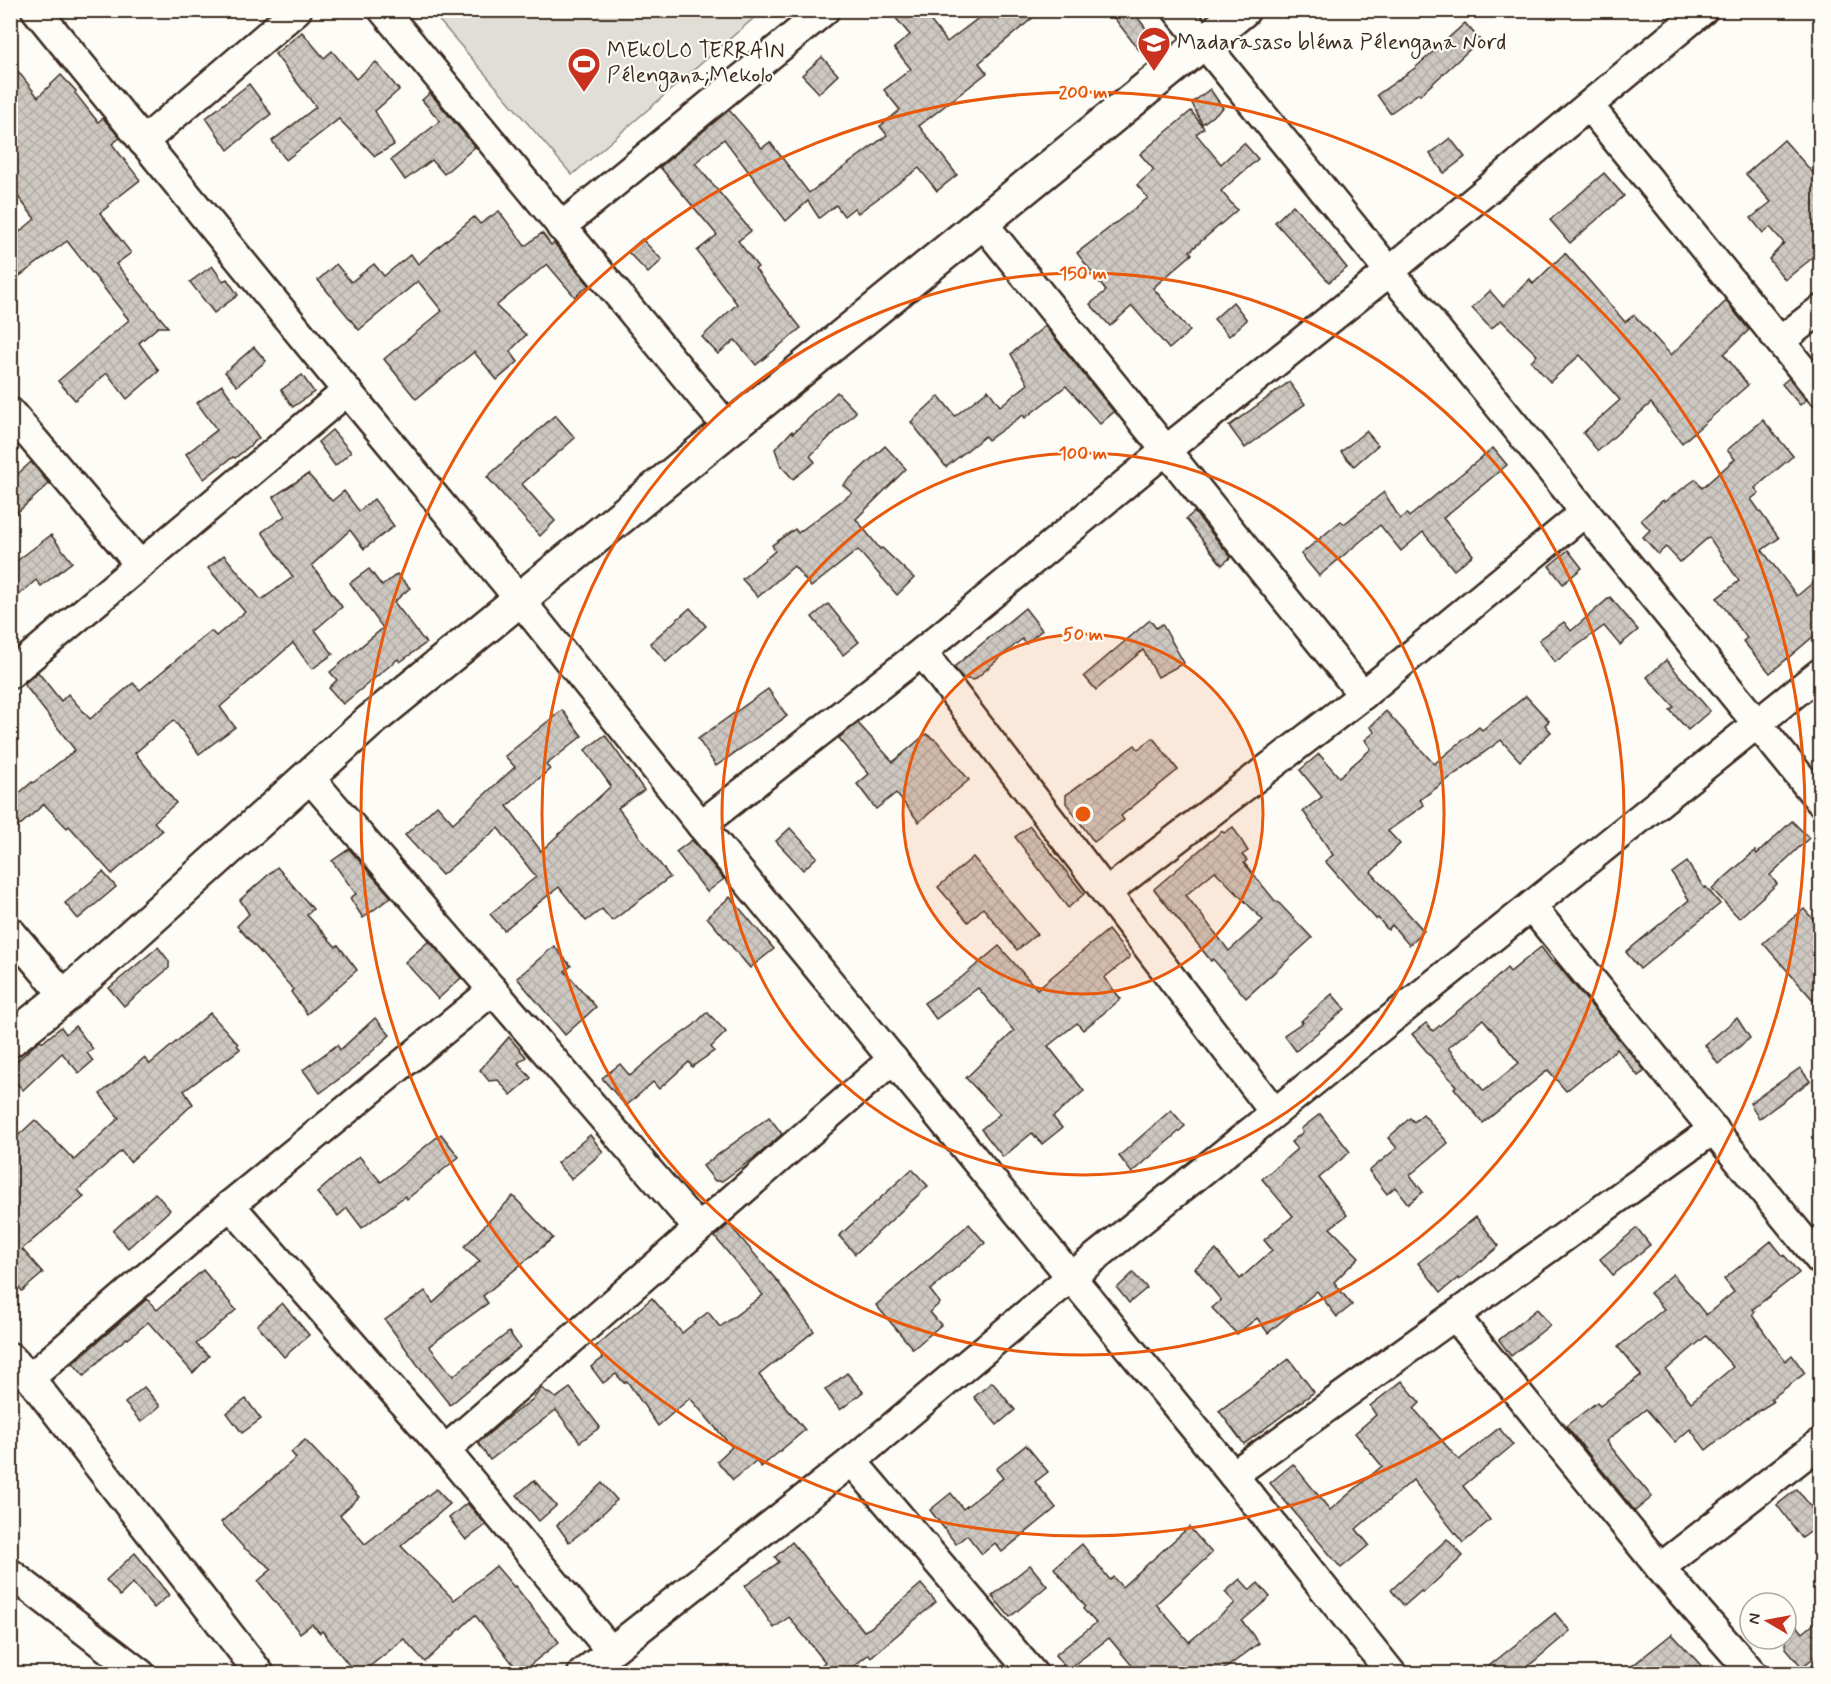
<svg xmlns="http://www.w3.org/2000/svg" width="1831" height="1684" font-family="Mynerve,sans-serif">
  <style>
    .pitch { fill: #e1ded7; stroke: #8e847a; stroke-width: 1.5 }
    .building { fill: url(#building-cross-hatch); stroke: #3b2a1e; stroke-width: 1.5; fill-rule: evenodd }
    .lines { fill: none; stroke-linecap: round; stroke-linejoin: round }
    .street-casing { stroke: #3b2a1e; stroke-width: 33 }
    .secondary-casing { stroke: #3b2a1e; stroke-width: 38 }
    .street { stroke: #fdfcf7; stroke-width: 28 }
    .secondary { stroke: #fdfcf7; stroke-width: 33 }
    .ring { fill: none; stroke: #e8590c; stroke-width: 3 }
    .labels { text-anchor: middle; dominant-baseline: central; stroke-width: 4.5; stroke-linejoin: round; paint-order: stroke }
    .poi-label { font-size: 22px; fill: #3b2a1e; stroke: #fdfcf7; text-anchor: start }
    .centre { fill: #e8590c; stroke: #fdfcf7; stroke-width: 3 }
    .ring-label { font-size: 18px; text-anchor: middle; font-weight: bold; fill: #e8590c; stroke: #fdfcf7; stroke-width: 4.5; stroke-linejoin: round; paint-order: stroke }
  </style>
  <defs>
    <pattern id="building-cross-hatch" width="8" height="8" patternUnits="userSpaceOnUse" patternTransform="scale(1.5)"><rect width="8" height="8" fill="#cdc8c2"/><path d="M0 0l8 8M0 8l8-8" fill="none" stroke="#b1aca6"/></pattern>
  </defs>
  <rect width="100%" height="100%" fill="#fdfcf7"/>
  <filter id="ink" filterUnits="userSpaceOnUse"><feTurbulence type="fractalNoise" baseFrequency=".0167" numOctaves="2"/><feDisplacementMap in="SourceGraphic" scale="12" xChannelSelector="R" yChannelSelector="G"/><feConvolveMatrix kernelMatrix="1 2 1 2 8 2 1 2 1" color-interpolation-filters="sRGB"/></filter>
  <g filter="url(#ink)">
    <path class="pitch" d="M431,11H762L572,175Z"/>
    <g class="building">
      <path d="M889,10H922L947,42L989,10H1042L979,63L987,73L919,126L957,175L937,191L919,168L858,213L854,208L844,216L836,205L819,218L808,201L786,221L724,139L695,163L751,231L738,241L758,267L755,269L801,328L756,365L735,340L718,354L702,337L737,304L697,251L717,235L660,167L729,110L762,148L770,142L809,193L887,135L880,126L900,110L884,90L911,69L894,48L910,35Z"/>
      <path d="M1108,10H1132L1154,39L1139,50Z"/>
      <path d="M1465,23L1480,40L1420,95L1419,93L1390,113L1377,95L1415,68Z"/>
      <path d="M302,32L324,58L332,51L356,79L376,62L399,90L375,111L394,145L375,156L339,119L286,160L272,141L316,107L275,54Z"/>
      <path d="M822,57L838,75L819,93L802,75Z"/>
      <path d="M10,61L38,97L61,75L76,91L75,93L98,122L103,118L120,138L112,144L140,180L108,205L109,206L100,213L131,253L116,264L168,327H158L139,343L159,371L127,399L107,373L75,400L58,381L129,320L67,241L10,283V240L35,219L10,186Z"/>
      <path d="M249,84L271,114L228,150L206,118Z"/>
      <path d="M1210,89L1223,108L1202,124L1192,103Z"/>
      <path d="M430,93L475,147L444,174L432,160L405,180L391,160L440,121L422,100Z"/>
      <path d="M1191,111L1204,128L1196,134L1221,164L1244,143L1258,159L1221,191L1237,210L1190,251L1192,254L1153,288L1190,331L1169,349L1132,306L1110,326L1090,304L1106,291L1077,253L1148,198L1137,185L1154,170L1140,154Z"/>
      <path d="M1450,138L1465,157L1444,173L1430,154Z"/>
      <path d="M1784,140L1821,182V251L1785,280L1769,259L1784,243L1770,227L1763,233L1751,218L1771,202L1746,174Z"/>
      <path d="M1604,173L1624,196L1570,243L1550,220Z"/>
      <path d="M1293,205L1322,237L1347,268L1329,282L1275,222Z"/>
      <path d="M499,211L525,246L542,233L551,245L554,243L589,285L575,297L547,264L496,306L526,335L510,351L518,362L497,380L474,352L416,399L384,359L442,311L418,281L359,330L318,280L336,264L351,282L374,264L384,276L411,254L418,264L474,217L480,224Z"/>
      <path d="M642,239L662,260L648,273L628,252Z"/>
      <path d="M1565,253L1625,322L1634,315L1671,355L1726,301L1749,330L1724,354L1748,385L1682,443L1651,403L1598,451L1583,433L1620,400L1580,355L1550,382L1531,361L1537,355L1501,320L1491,329L1472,308L1490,291L1503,306L1530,279L1533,284Z"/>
      <path d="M212,266L223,281L227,279L238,295L214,313L190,282Z"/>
      <path d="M1233,302L1247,320L1229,336L1214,319Z"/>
      <path d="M1045,326L1114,412L1100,424L1066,386L1025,418L1023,415L988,440L985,436L946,467L911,422L939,396L955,416L988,390L1000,406L1028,384L1011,354Z"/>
      <path d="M254,347L266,361L237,386L225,372Z"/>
      <path d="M302,375L314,392L293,407L281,390Z"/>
      <path d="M1789,378L1806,400L1800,405L1782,384Z"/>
      <path d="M1289,382L1305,404L1245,448L1229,426Z"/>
      <path d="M222,385L259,438L235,458L233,457L204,479L186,454L217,430L197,403Z"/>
      <path d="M837,392L856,412L810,456L815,462L793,479L781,466L775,449L792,431L793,433Z"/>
      <path d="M555,415L575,438L522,484L555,521L540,536L487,477Z"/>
      <path d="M1763,420L1793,456L1755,488L1759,493L1751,499L1779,538L1762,550L1797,596L1821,576V630L1770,673L1743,641L1747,638L1717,598L1739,581L1709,537L1680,562L1666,547L1658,554L1643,537L1650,530L1641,520L1663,500L1664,502L1696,479L1702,488L1735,459L1727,450Z"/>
      <path d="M332,430L351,452L335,466L318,442Z"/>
      <path d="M1366,431L1378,445L1354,466L1341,452Z"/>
      <path d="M885,446L906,469L856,519L880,549L882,548L914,578L897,595L858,550L811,587L794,566L758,597L742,579L775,551L772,545L795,529L798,533L852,493L843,485Z"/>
      <path d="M1493,448L1507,465L1443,518L1473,555L1454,570L1423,532L1401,551L1380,525L1319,576L1301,554L1341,521L1344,524L1384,492L1400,519L1407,514L1409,517Z"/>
      <path d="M31,462L49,484L10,519V481Z"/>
      <path d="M308,474L332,501L344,491L359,511L374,499L394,526L364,549L350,530L312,565L342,607L315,630L333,654L312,669L293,643L220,707L235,727L199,754L174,720L135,753L176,803L154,822L162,831L112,874L69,826L67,828L44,804L10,834V801L32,782L33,783L75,750L24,684L38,672L61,701L68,694L90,719L133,683L140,690L211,631L216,636L245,612L208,568L224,555L261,600L293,577L262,532L285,516L273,497Z"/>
      <path d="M1194,512L1231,557L1222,565L1186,519Z"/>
      <path d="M51,535L72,562L41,586L36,580L10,603V566Z"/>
      <path d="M1568,550L1582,568L1563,584L1549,566Z"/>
      <path d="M369,569L382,586L397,574L410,588L394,602L426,643L400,662L398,659L343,704L329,688L337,680L330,672L383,628L350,583Z"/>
      <path d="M1610,597L1638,630L1620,645L1604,626L1555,662L1539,640L1564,622L1571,631Z"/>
      <path d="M828,604L859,642L843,655L812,617Z"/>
      <path d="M690,608L706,626L666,662L650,643Z"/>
      <path d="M1025,608L1042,630L1026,644L1022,639L974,680L962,678L954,667Z"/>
      <path d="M1150,620L1156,628L1162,624L1184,663L1158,677L1143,650L1096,690L1084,676Z"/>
      <path d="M1666,660L1710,711L1688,730L1670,710L1674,707L1647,677Z"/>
      <path d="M768,689L787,716L716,766L698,739Z"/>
      <path d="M1526,696L1549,721L1545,725L1551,732L1520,761L1501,740L1420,800L1424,805L1388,831L1400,844L1371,872L1424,931L1409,945L1392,925L1388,930L1378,918L1376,919L1325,861L1333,855L1303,811L1322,797L1300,770L1319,754L1339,777L1371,749L1365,740L1375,732L1370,727L1386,711L1434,764L1479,727L1482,730Z"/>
      <path d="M562,710L582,736L546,765L550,769L507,806L541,851L611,786L585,750L605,735L644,790L618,808L670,877L612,921L602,909L586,921L559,887L504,930L490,914L536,877L498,828L442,875L405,835L437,805L453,823L515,767L505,756Z"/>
      <path d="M858,723L893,762L926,734L937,741L969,780L919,822L896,793L876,809L857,784L869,774L839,738Z"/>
      <path d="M1153,738L1178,770L1121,816L1124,820L1094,842L1066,803V795L1135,745L1138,749Z"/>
      <path d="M1792,821L1809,838L1770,875L1777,884L1739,918L1712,889L1755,851L1757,854Z"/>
      <path d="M1030,826L1084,894L1068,908L1015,837Z"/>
      <path d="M1233,827L1248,851L1242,855L1247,860L1244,863L1276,902L1277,901L1312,938L1246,998L1213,959L1211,961L1154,889L1222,831L1224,833ZM1215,871L1263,920L1229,951L1186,895Z"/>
      <path d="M790,828L817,857L803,870L776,841Z"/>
      <path d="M692,840L724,879L707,892L676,852Z"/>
      <path d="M349,849L391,897L363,918L350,898L356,894L332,861Z"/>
      <path d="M973,857L1037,934L1017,950L983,908L968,922L938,887Z"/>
      <path d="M1687,862L1704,888L1706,887L1720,904L1640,969L1626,952L1689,900L1672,873Z"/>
      <path d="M277,867L313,909L307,915L336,947L338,945L357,970L307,1014L291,992L293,989L237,926L249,914L240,900Z"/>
      <path d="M103,872L116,887L78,919L65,903Z"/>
      <path d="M730,897L774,949L750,968L707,917Z"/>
      <path d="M1804,909L1821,928V945L1812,952L1821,961V1009L1763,943Z"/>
      <path d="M1108,930L1130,957L1104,978L1121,999L1083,1030L1077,1023L1048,1046L1084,1091L1053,1117L1062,1128L1042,1144L1032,1133L1003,1157L981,1129L1000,1114L966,1078L1014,1031L978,988L936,1019L924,1003L962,977L999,946L1037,989Z"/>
      <path d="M429,941L461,978L438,999L405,962Z"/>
      <path d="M554,946L571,966L565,971L596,1007L565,1035L517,978Z"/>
      <path d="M158,947L169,961V968L124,1006L109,988Z"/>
      <path d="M1541,947L1554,964L1556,963L1645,1071L1638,1076L1617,1049L1566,1091L1548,1070L1483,1123L1454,1088L1456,1086L1412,1034L1426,1023L1433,1031L1482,991L1507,968L1510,972ZM1483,1019L1519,1063L1484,1091L1448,1048Z"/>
      <path d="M1332,994L1345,1009L1296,1051L1284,1035L1303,1022L1301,1021Z"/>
      <path d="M707,1012L726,1032L711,1047L714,1051L692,1067L689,1062L659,1089L653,1082L626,1106L602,1078L620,1064L630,1076L663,1047L694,1025Z"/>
      <path d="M210,1013L238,1044L237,1045L240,1049L184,1091L193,1104L130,1162L121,1151L78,1190L84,1197L22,1249L43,1273L22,1291L10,1278V1143L35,1120L74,1160L119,1118L100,1094L144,1058L150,1064Z"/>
      <path d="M375,1018L390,1035L354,1068L320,1093L303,1070L337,1045L340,1050Z"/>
      <path d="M1737,1018L1750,1038L1718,1064L1705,1045Z"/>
      <path d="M75,1026L93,1049L87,1053L93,1061L79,1073L62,1053L23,1090L10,1076V1067L40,1040L43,1042L61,1027L66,1034Z"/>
      <path d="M509,1037L526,1057L518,1063L531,1078L511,1095L498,1080L489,1081L480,1070Z"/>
      <path d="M1800,1068L1810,1081L1759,1119L1750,1103Z"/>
      <path d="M1171,1110L1185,1126L1132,1173L1119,1156Z"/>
      <path d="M1320,1114L1350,1152L1319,1178L1347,1215L1330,1228L1359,1257L1334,1282L1352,1305L1337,1317L1317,1291L1268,1333L1257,1318L1237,1334L1212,1308L1221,1300L1195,1268L1216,1250L1240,1279L1272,1250L1264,1240L1293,1216L1262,1179L1297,1149L1291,1142L1303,1132L1301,1129Z"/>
      <path d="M1423,1114L1448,1143L1410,1175L1423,1192L1408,1204L1395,1187L1387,1194L1369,1171L1397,1148L1388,1138L1410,1118L1414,1122Z"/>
      <path d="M769,1117L782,1134L758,1155L722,1181H715L703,1166Z"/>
      <path d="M441,1134L459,1157L407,1199L405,1196L362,1228L347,1208L338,1216L317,1193L359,1156L381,1182Z"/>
      <path d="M590,1135L603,1152L571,1179L557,1163Z"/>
      <path d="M912,1169L928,1186L855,1254L839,1236Z"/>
      <path d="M155,1193L170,1210L128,1248L113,1231Z"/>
      <path d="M513,1196L553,1238L483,1296L488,1303L429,1346L453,1376L509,1332L520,1347L450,1405L417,1364L385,1320L425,1291L433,1303L480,1261L464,1247Z"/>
      <path d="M1476,1217L1499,1246L1459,1280L1458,1278L1441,1292L1418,1263Z"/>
      <path d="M729,1224L779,1283L814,1331L759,1375L805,1430L761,1467L756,1461L733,1480L717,1461L732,1447L690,1398L658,1426L627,1381L624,1383L616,1374L603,1383L591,1367L603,1358L595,1347L652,1298L682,1333L708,1312L720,1327L763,1295L715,1237Z"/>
      <path d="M969,1224L985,1243L930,1290L940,1303L930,1312L941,1325L913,1349L876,1305Z"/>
      <path d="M1637,1228L1650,1245L1613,1275L1600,1259Z"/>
      <path d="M1771,1241L1783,1256L1784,1255L1799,1273L1753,1309L1755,1312L1752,1315L1785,1361L1792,1355L1805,1373L1771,1399L1773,1402L1745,1419L1706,1450L1690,1429L1675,1442L1646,1409L1606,1441L1652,1497L1635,1511L1566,1426L1597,1402L1600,1406L1641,1375L1618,1347L1664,1309L1650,1293L1673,1274L1706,1315L1734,1292L1724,1279ZM1706,1336L1733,1367L1691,1402L1666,1370Z"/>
      <path d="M203,1270L236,1310L196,1344L209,1356L193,1373L148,1322L128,1339L127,1338L104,1356L84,1376L73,1363L147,1299L157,1310Z"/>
      <path d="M1133,1273L1147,1288L1129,1303L1117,1288Z"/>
      <path d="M282,1303L309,1335L284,1357L257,1325Z"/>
      <path d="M1537,1309L1550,1325L1511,1356L1499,1340Z"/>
      <path d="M1289,1359L1314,1392L1244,1444L1219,1411Z"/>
      <path d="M847,1373L863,1392L840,1410L825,1390Z"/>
      <path d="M1402,1381L1420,1403L1414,1409L1459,1460L1499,1428L1513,1445L1463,1486L1490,1520L1463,1543L1413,1480L1356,1529L1369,1545L1341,1568L1270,1483L1293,1464L1330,1510L1382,1466L1355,1433L1376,1415L1370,1406Z"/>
      <path d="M992,1382L1015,1410L997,1425L974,1397Z"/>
      <path d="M144,1387L160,1406L141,1422L125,1403Z"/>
      <path d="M541,1388L556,1398L570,1388L600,1427L580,1442L556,1410L490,1460L478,1443L506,1419L533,1399Z"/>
      <path d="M246,1399L261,1419L242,1433L227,1413Z"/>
      <path d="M305,1440L359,1497L340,1515L365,1544L436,1489L450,1504L401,1546L454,1600L496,1566L514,1587L515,1586L559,1642L520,1673L475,1615L425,1662L404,1639L360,1674H356L322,1631L320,1633L312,1624L300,1633L258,1581L272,1569L244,1548L221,1522L296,1458L291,1452Z"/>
      <path d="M1026,1445L1048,1472L1035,1482L1056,1508L1002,1552L995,1543L982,1554L967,1535L956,1544L930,1510L951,1493L963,1509L1003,1478L996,1469Z"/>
      <path d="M534,1480L556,1506L539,1521L517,1495Z"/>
      <path d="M602,1483L617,1500L586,1529L569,1542L557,1525Z"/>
      <path d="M1797,1489L1821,1520V1524L1802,1538L1777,1505Z"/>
      <path d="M467,1503L486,1525L466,1540L449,1518Z"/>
      <path d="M1189,1527L1212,1553L1156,1604L1189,1642L1235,1603L1225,1592L1240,1579L1250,1590L1258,1583L1270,1597L1242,1621L1259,1643L1218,1674H1139L1109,1638L1067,1670L1055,1655L1096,1623L1083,1609L1085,1606L1054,1568L1082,1544L1110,1580L1113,1577L1122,1587Z"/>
      <path d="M1447,1539L1463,1556L1423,1593L1421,1591L1404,1606L1391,1590Z"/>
      <path d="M792,1542L864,1631L870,1628L921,1584L936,1602L871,1657L869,1654L844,1674H810L825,1662L789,1617L774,1628L745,1586L779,1562L775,1557Z"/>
      <path d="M135,1553L169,1595L154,1608L133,1583L120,1596L106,1580Z"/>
      <path d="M1030,1565L1047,1586L1010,1617L992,1596Z"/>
      <path d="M1786,1612L1803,1633L1821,1618V1652L1802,1667L1786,1648Z"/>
      <path d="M1555,1613L1570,1631L1519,1674H1479Z"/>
      <path d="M1672,1634L1709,1674H1622Z"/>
    </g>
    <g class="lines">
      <defs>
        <g id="street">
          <path d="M36,10L347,391L520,600L701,825L1233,1475L1392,1674"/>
          <path d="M383,10L729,429"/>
          <path d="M1177,10L1820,801"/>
          <path d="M1589,106L1820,391"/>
          <path d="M143,142L297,10"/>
          <path d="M982,222L1363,695"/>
          <path d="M561,227L825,10"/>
          <path d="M1780,341L1820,310"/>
          <path d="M10,412L140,565"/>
          <path d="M922,652L1274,1112"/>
          <path d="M10,674L347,391"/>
          <path d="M309,777L698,1228"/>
          <path d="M701,825L922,652L1165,451L1389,272L1703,10"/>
          <path d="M1106,893L1363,695L1585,512"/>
          <path d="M1531,906L1820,1260"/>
          <path d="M10,931L65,996"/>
          <path d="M230,1205L445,1450L610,1650"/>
          <path d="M1455,1316L1660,1568L1753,1674"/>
          <path d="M10,1357L30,1378L260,1674"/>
          <path d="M30,1378L230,1205L493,990"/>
          <path d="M445,1450L893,1059"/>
          <path d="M852,1461L1033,1674"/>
          <path d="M1233,1475L1714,1129"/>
          <path d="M1660,1568L1820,1443"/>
          <path d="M10,1573L141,1674"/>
          <path d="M582,1674L852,1461L1071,1277L1820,673"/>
        </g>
        <path id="secondary" d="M10,1040L65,996L369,722L1243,10"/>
      </defs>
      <use href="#street" class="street-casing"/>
      <use href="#secondary" class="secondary-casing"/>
      <use href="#street" class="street"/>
      <use href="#secondary" class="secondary"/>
    </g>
  </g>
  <circle cx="1083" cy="814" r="180" fill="#e8590c" fill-opacity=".12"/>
  <g class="ring">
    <circle cx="1083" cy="814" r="180"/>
    <circle cx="1083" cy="814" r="361"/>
    <circle cx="1083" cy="814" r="541"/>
    <circle cx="1083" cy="814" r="722"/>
  </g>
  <defs>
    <symbol id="school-pin" viewBox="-11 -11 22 30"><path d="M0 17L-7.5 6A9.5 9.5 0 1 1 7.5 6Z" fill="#c8321e" stroke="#fdfcf7"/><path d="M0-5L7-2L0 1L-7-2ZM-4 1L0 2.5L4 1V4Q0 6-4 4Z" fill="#fff"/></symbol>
    <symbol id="stadium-pin" viewBox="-11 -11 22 30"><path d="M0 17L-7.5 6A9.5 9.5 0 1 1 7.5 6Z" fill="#c8321e" stroke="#fdfcf7"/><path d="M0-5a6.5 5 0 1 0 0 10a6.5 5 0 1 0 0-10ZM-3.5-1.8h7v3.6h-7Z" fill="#fff"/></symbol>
  </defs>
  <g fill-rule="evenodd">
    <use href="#school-pin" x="1135" y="24" width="38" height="52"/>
    <use href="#stadium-pin" x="565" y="45" width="38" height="52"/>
  </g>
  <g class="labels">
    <g class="poi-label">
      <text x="1177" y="43">Madarasaso bléma Pélengana Nord</text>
      <text x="607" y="51">MEkOLO TERRAIN<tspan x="607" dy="25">Pélengana;Mekolo</tspan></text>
    </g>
  </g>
  <circle cx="1083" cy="814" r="9" class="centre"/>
  <g class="ring-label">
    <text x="1083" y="98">200 m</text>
    <text x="1083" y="279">150 m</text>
    <text x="1083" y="459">100 m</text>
    <text x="1083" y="640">50 m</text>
  </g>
  <rect width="1831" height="1684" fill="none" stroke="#fdfcf7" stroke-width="36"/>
  <rect x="18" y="18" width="1795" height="1648" fill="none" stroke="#3b2a1e" stroke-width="2" filter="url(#ink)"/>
  <g transform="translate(1768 1621) rotate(280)"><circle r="28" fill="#fdfcf7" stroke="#afa8a0" stroke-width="1.5"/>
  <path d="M0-4.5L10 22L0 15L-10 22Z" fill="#c8321e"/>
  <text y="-9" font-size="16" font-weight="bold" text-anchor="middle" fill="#3b2a1e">N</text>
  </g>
</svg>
